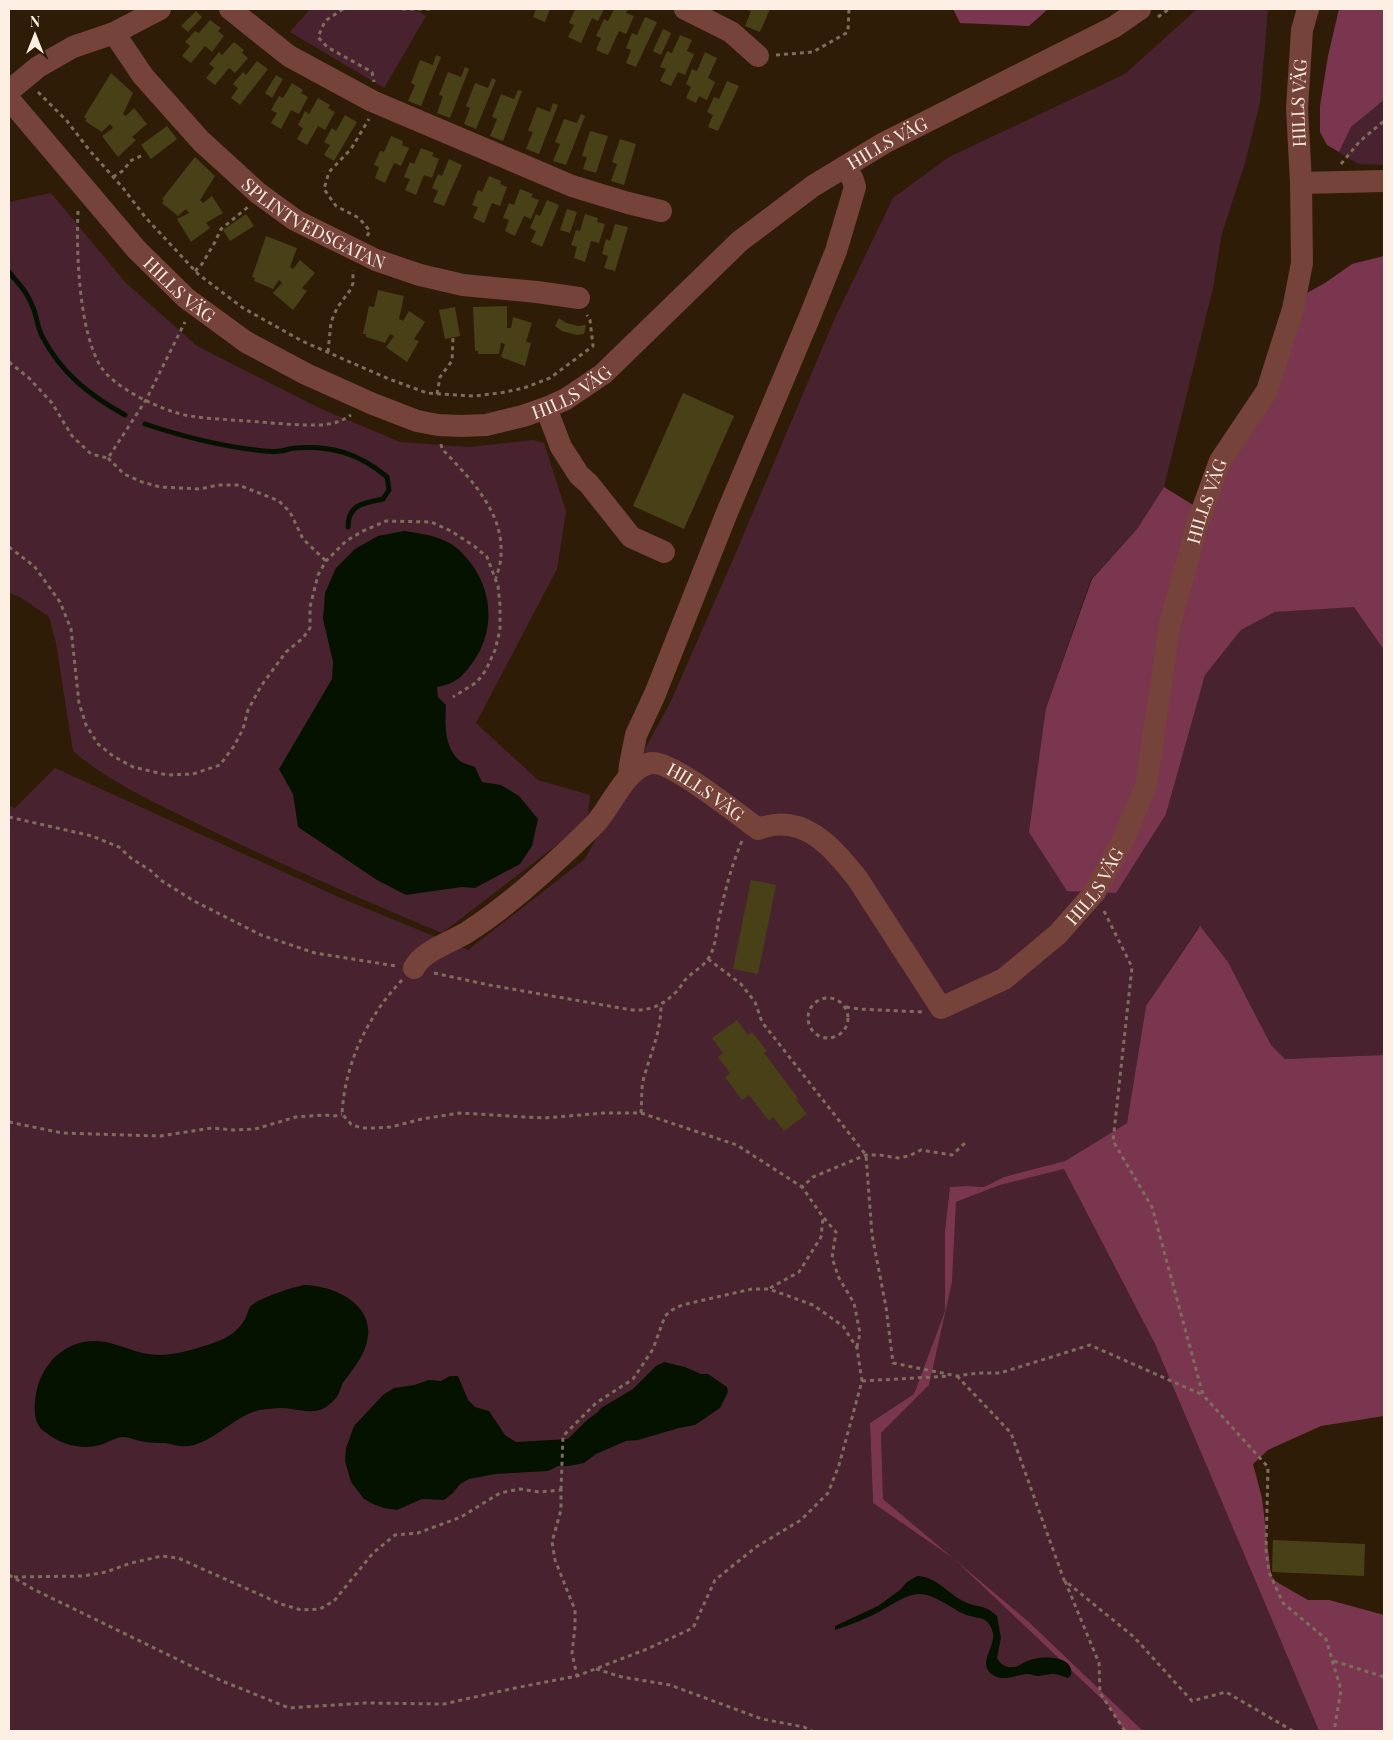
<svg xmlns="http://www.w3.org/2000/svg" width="1393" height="1740" font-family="'Playfair Display',serif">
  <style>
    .green { fill: #492230 }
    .forest { fill: #7a364f }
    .water { fill: #051200 }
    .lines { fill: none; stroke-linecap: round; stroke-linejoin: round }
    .stream { stroke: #051200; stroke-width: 5 }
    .building { fill: #484017 }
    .path { stroke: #7e6d5b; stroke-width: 3; stroke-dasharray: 4 4; stroke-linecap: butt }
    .minor { stroke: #754339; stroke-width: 22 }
    .labels { text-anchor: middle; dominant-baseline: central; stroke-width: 4; stroke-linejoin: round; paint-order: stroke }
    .street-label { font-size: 18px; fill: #fdefe3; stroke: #2f1c07 }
  </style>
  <rect width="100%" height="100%" fill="#2f1c07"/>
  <g class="green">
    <path d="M310,9H413L426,16L384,88L290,32Z"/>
    <path d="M1197,9H1268L1260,103L1245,163L1222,233L1213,288L1164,487L1137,529L1091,579L1046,708L1166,814L1205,675L1241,630L1275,612L1354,606L1384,650V1055L1285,1059L1271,1045L1228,962L1199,926L1146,1006L1127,1123L1065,1161L1004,1177L984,1187L967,1186L950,1187L945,1230V1310L952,1282L956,1202L1000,1185L1064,1169L1155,1344L1319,1731H1143L1029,1622L883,1499L881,1433L929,1385L945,1311L914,1394L870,1423L873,1503L954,1559L1109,1706L1124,1731H9V806L15,808L55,768L343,899L468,950L585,859L671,701L732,562L835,318L893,198L949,157L1125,74Z"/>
    <path d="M1384,100V165L1358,164L1339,152L1351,127Z"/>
    <path d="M51,193L125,282L197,346L319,408L400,442L469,447L533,440L544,443L566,511L557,569L476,723L538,780L590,795L587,822L442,933C359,898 277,863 196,823C154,802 109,782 73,751L56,643L49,617L20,597L9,593V202Z"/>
  </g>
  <g class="forest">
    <path d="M953,9H1048L1029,26L960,23Z"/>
    <path d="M1339,9H1384V100L1351,127L1339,152L1327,145L1320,132V106L1328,56Z"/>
    <path d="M1384,256V650L1354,607L1275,612L1241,630L1205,675L1166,814L1116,893L1067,891L1029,832L1046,708L1092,579L1137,529L1164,487L1206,513L1305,294L1325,283L1352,264Z"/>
    <path d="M1200,926L1228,962L1271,1045L1285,1059L1384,1055V1416L1321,1426L1268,1450L1253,1464L1262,1498L1271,1575L1275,1581L1308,1600H1329L1384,1615V1731H1319L1155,1344L1064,1169L1000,1185L956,1202L952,1282L929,1385L881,1433L883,1499L1029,1622L1143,1731H1124L1109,1706L954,1559L873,1503L870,1423L914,1394L945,1311V1230L950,1187L967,1186L984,1187L1004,1177L1065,1161L1127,1123L1146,1006Z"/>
  </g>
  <g class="water">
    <path d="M404,531C423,534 443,536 458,549C491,579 499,625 473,662C461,678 457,683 437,687L438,697L446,705C445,724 444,748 460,761C464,764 470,765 475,767L482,782L501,785L519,796L538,819L532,846L520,864L475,888L462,887L406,895L377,880L298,827L293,794L279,769L332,679L333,662L323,619L325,593L336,568L355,549L378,536Z"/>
    <path d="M304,1285C331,1285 372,1302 368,1336C366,1353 355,1367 345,1380C341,1384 341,1390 338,1395C336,1399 330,1404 326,1407C314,1416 295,1408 281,1408C275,1408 267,1409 260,1410C234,1416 219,1438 194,1445C183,1448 175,1445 165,1443C157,1443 148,1443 140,1441C135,1440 129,1437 124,1437C115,1437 108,1443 100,1445C83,1450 62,1445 48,1434C45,1432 41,1430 39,1426C32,1416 35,1396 38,1385C48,1355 74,1336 106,1342C124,1346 140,1355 159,1355C177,1355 199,1348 216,1342C228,1338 239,1330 245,1319C247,1315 248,1311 250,1307C256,1299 293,1287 304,1285Z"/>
    <path d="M664,1362L685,1367L701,1374H708L727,1387L728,1392L720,1408L695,1425L679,1428L638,1440L626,1441L596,1454L584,1463L569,1466H558L548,1471L496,1474L469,1479L460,1484L453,1493L444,1500L422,1499L397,1510L384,1508L373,1504L364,1499L351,1482L345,1461L346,1448L354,1426L383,1395L394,1388L414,1385L429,1380L441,1381L450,1376H458L468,1400L475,1407L489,1411L505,1435L516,1442L568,1439L587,1420L598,1412L601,1408L633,1389L656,1366Z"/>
    <path d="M917,1576C936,1576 948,1594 965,1602C980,1609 983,1603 997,1616L1001,1638L997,1658C1000,1664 1006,1668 1013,1667C1019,1667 1022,1663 1027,1661C1041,1655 1075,1655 1071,1675L1068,1678C1052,1672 1054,1674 1038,1676C1035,1676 1031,1674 1027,1674C1016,1675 1004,1682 993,1675C976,1664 996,1647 993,1633C988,1614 977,1620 964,1614C951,1608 934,1594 919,1594C907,1594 893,1604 884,1609C871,1617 850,1625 835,1630V1626L878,1606L900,1590L907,1582Z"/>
  </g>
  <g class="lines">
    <g class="stream">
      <path d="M9,272C21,286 27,292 34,310C37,319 38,328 42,336C61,373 89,395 125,415"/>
      <path d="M145,424C184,437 223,447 265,451C269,451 275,452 280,451C285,451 290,448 295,448C330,445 359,453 387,477L389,490L383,499C364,503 348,504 348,527"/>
    </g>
  </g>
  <g class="building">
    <path d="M536,9H550L545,22L533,17Z"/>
    <path d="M575,9H604L598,21L592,18L581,43L568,37L574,25L569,23Z"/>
    <path d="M614,9H628L626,13L634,16L626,34L619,31L608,55L596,50L601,38L596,36L604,19L608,21Z"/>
    <path d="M744,9H770L760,32L745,26L751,11Z"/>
    <path d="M196,11L202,17L188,32L181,26Z"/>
    <path d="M645,17L657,22L636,67L626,63L631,50L626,48L632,33L637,35Z"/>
    <path d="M210,20L221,28L218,31L224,36L212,52L205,46L191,63L182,56L190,46L185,42L195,31L199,33Z"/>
    <path d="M663,29L671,33L661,55L653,51Z"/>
    <path d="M680,35L692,40L687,51L694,54L685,75L678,72L671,86L660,81L666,69L660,67L667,51L672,53Z"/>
    <path d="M234,42L244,50L242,53L248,58L235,73L229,68L215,85L206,78L214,68L209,64L219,52L222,55Z"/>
    <path d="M705,52L717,58L708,78L715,82L707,100L699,96L696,103L686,98L691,87L686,84L692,69L697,71Z"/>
    <path d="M436,55L441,57L421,106L408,101L415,85L411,83L420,60L433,65Z"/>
    <path d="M257,61L268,69L240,105L231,98L238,88L233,84L243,72L246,75Z"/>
    <path d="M465,67L469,69L450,118L437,113L443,96L439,95L448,72L461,77Z"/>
    <path d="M111,73L133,93L123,114L126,116L134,108L147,124L132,137L136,140L118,157L102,136L113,128L110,124L102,132L85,121L87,119L84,117Z"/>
    <path d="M276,75L283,79L272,98L265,93Z"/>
    <path d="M492,78L496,80L476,129L464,124L470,108L466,106L475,83L488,88Z"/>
    <path d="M727,81L739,86L718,131L708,127L713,115L707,112L714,97L719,99Z"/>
    <path d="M292,83L303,90L301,93L308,97L299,114L291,110L281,129L271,123L277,113L271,110L279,96L283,98Z"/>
    <path d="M518,90L522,91L503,141L490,136L497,119L492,117L501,94L514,99Z"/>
    <path d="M318,98L330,105L328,108L335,112L325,130L318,126L307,145L297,139L303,128L298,125L305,111L309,114Z"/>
    <path d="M553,103L558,105L539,154L526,149L533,132L528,131L537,107L550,112Z"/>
    <path d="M581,114L585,116L566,165L553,161L560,144L555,142L564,119L577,123Z"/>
    <path d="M345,115L357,122L334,161L324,155L330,145L324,142L332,128L336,131Z"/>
    <path d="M167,126L177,139L151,159L141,145Z"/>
    <path d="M590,131L608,136L596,173L583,169L587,157L582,156Z"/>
    <path d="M391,136L403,141L402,145L409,148L401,166L394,163L385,183L375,178L379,167L374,165L380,151L384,152Z"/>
    <path d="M620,139L636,144L624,185L611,181L617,164L612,162Z"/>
    <path d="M421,148L434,153L432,156L439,159L432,178L424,175L416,195L405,190L410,179L404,177L410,162L414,164Z"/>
    <path d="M195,157L215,176L200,200L203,203L212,196L223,213L206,223L210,228L191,242L177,219L189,213L186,209L178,216L162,203L164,200L162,199Z"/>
    <path d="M449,159L462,165L444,206L433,202L438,191L432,188L438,174L442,176Z"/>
    <path d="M489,176L501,181L500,184L507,187L500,206L492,203L484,223L473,218L478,207L472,205L478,190L482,192Z"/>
    <path d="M520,189L533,194L531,197L539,200L531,219L524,216L515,236L505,231L509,220L503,218L509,203L514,205Z"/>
    <path d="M547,200L559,205L542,247L531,242L536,231L530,228L536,214L540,216Z"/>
    <path d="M567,209L577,212L570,233L560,230Z"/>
    <path d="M246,214L254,226L230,241L223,230Z"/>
    <path d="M585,214L598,218L597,222L605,224L599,243L591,241L585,262L574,258L577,247L571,245L576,230L580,231Z"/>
    <path d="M615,224L628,227L615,271L604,268L608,256L602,254L606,239L610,241Z"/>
    <path d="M266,236L297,248L290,267L293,269L300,260L315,273L302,288L307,291L293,310L273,293L282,283L279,280L273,289L254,281L255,278L252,277Z"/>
    <path d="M378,290L404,296L399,319L403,321L409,311L425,322L414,339L419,341L407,362L386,347L394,336L390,334L385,343L366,337V334H363L369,306L374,307Z"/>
    <path d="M507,306V328H511L513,317L532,323L526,342L531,343L525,366L501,357L505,344L501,343L499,354H478V351H475L473,307Z"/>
    <path d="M455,307L460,336L445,339L439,310Z"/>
    <path d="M559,318L566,323L578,326L586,325L584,334L577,335L562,331L555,326Z"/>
    <path d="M683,393L734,416L684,529L633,506Z"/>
    <path d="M751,880L776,885L758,974L733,969Z"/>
    <path d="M737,1020L748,1035L752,1032L767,1051L764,1053L798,1098L796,1100L807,1114L784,1131L773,1117L769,1121L749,1095L742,1100L725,1077L730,1073L718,1057L723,1053L712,1038Z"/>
    <path d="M1273,1540L1365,1544L1364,1576L1272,1572Z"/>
  </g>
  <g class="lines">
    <g class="path">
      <path d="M343,9L325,21L318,37L327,47L372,72L374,82"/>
      <path d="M402,9H432"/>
      <path d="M1158,17L1169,9"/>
      <path d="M776,55L813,52L848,32L849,9"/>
      <path d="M38,92L67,121L90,151L123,188L146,218L198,274L243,308L302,341L389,379L427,393L474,396L500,393L524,388L550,378L593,346L590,320L587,315"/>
      <path d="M1341,164L1360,141L1384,121"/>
      <path d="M113,177L124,170L130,161L143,155"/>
      <path d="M78,211C76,252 79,332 101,367C114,387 152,405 174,412C194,419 225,419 246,421C268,422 318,429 337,422C342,421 346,418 351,415"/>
      <path d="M367,236L370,231L359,218L336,206L324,189L329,172L351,149L369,119"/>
      <path d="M195,271L202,264L215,242L221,229L248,207"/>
      <path d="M328,352L331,322L337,308L351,289L353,283V270"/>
      <path d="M9,362L29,378L52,403L72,436L91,454L108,458L146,400L185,322"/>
      <path d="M437,394L440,377L452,361L453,337"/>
      <path d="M441,444L442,449C469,477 504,512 501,555C501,563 498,571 496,578"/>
      <path d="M108,458L124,474L142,482L160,487L200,489L218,485H239L279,501L290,512L303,539L326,561"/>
      <path d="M9,547L34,566L60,602L71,629L79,703L86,725L98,744L113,756L133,767L167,775L193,774L220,765L234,746L243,729L248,710L261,686L286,652L303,638L310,628V607L318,575L326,561L346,541L363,531L386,521L431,522L451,531L474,546L487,557L498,586L500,605V630L495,650L486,670L477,682L453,697"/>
      <path d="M9,817L92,836L119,847L132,859L150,870L162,881L194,901L261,935L315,953L396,966"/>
      <path d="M1104,911L1132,967L1113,1141L1152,1207L1203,1395L1268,1467L1266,1550L1269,1572L1283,1603L1326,1639L1341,1690L1334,1731"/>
      <path d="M708,959L741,984L755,1002L762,1022L866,1155L872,1235L886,1307L893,1363L957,1376L978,1373H1000L1090,1345L1203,1395"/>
      <path d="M434,973L489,985L632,1010C650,1011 663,1005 676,992C680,989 682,983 685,980C692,972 702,968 708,959C716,947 716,932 719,918C725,892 731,866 742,841"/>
      <path d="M402,980C367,1017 345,1063 342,1114L351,1124L361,1128H374L391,1127L422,1119L459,1113L544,1118L604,1113H641L737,1145L802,1187"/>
      <circle cx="828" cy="1018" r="20"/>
      <path d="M846,1007L859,1009L922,1012"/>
      <path d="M641,1113C642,1103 641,1091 643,1081C650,1054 661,1033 661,1005"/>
      <path d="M9,1122L62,1133L160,1136L212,1128L234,1130L255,1129L296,1117L324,1115L335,1116L342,1114"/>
      <path d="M770,1288L799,1272L821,1237L823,1218"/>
      <path d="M857,1347L860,1333L854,1303L839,1278L832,1258L836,1232L823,1217L802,1187L813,1177L866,1155H880L898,1158L909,1156L921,1150L952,1155L965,1143"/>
      <path d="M957,1376L1011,1433L1064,1580L1134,1637L1192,1701L1226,1692L1293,1731"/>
      <path d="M862,1381L950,1376"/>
      <path d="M9,1575L33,1589L222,1681L289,1708L365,1703L444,1704L515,1688L577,1676L647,1649L693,1628L715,1580L756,1547L801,1520L828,1493L839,1465L862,1381L857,1348L843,1326L813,1305L769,1289H752L682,1305L672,1310L665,1316L653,1349L633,1379L596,1403L563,1436L561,1490"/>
      <path d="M14,1577L83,1576L106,1572L131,1563L162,1556L178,1558L281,1604L301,1610L320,1609L334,1601L373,1553L395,1535L418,1533L461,1517L500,1493L520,1489L539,1492L561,1490V1510L552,1542L555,1560L575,1610V1627L572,1653L577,1676"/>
      <path d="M1065,1581L1099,1663L1100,1693L1125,1731"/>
      <path d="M1334,1661L1384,1677"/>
      <path d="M596,1669L622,1677L670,1685L762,1719L804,1727L812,1731"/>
    </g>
    <g class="minor">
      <path d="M230,9L289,56L372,101L572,186L628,203L661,211"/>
      <path d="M685,9L731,32L758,56"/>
      <path id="s1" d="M114,33L143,76L201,141L258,193L295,220L376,260L420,275L463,285L537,292L579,298"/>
      <path d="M9,91L38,67L73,47L114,33L160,9"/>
      <path id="s2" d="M9,99L137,250L186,298L246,342L306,374L373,404L417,421L438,425L461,426L486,425L523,416L546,408L566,399L603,374L740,241L813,186L884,143L1114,27L1140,9"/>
      <path d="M1301,183L1384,181"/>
      <path d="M546,408L561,447L579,475L589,484L631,537L664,552"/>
      <path d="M629,776L630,765L636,735L655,694L726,515L810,316L836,251L855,187L853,180L846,167"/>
      <path id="s3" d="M414,968C423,951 449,943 466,933C494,915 520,894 544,872C561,857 578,841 594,825C611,808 626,766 652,763C672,761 739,815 758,829C803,812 831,846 857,878L941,1008L1004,979L1058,934L1095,892L1124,838L1146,786L1170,623L1199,519L1220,461L1267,391L1293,309L1302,263L1301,183L1297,108L1302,30L1308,9"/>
    </g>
  </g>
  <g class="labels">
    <g class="street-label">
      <text stroke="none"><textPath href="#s3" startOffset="1744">HILLS VÄG</textPath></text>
      <text stroke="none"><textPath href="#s2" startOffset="1096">HILLS VÄG</textPath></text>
      <text stroke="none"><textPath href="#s1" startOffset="280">SPLINTVEDSGATAN</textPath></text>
      <text stroke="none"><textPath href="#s2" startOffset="256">HILLS VÄG</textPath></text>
      <text stroke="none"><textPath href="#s2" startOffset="691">HILLS VÄG</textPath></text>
      <text stroke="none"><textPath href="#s3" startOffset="1324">HILLS VÄG</textPath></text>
      <text stroke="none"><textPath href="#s3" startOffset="380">HILLS VÄG</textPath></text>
      <text stroke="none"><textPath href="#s3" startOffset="919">HILLS VÄG</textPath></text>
    </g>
  </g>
  <rect width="1393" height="1740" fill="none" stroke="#fdefe3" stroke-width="20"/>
  <g transform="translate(35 35)" stroke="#2f1c07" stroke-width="4" paint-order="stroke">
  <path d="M0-4L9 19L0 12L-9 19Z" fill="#fdefe3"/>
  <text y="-8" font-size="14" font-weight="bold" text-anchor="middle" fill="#fdefe3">N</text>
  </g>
</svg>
